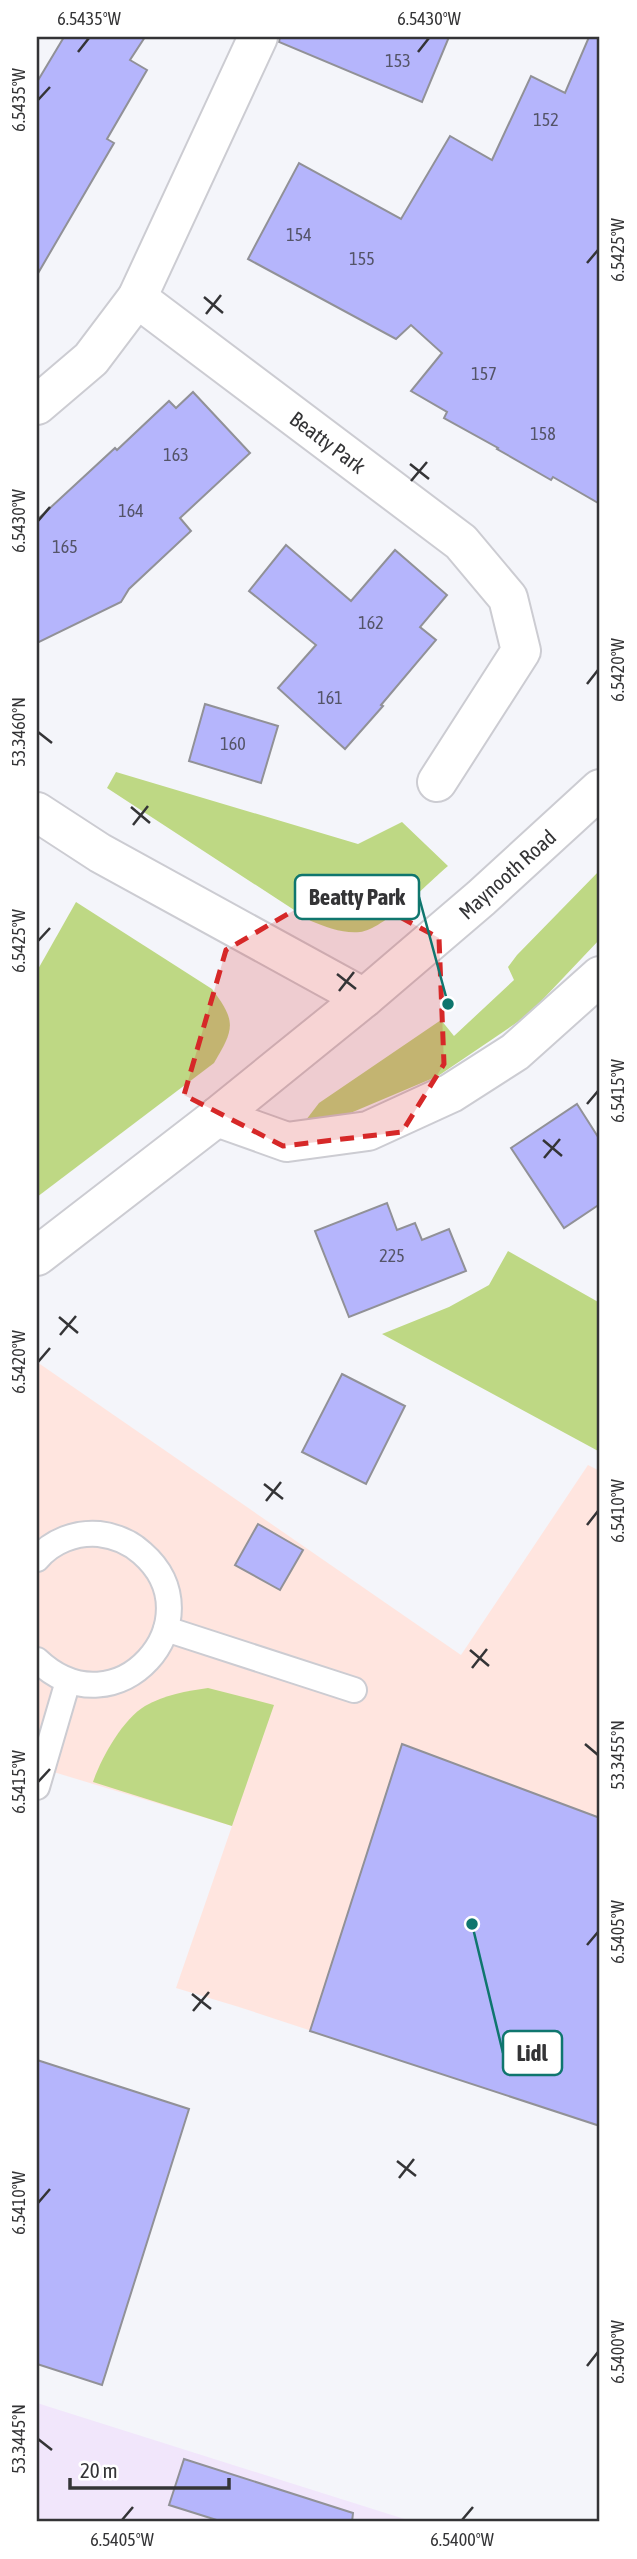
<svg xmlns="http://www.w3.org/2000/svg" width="637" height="2559" font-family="'Asap Condensed',sans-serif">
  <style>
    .commercial { fill: #ffe5df }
    .industrial { fill: #f1e6fb }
    .green { fill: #bed884 }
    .building { fill: #b5b5fc; stroke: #919197; stroke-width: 2 }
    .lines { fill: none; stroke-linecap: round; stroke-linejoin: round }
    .lane-casing { stroke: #ccccd2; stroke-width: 28 }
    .street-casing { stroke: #ccccd2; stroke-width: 42 }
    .secondary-casing { stroke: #ccccd2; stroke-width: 42 }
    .lane { stroke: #fff; stroke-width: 24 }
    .street { stroke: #fff; stroke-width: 38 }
    .secondary { stroke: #fff; stroke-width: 38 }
    .marked { fill: #d62828; fill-opacity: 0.2; stroke: #d62828; stroke-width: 5; stroke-dasharray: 14 9; stroke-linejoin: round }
    .ticks { fill: none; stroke: #343436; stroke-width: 2.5 }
    .labels { text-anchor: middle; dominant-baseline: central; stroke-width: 7; stroke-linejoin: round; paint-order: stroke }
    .number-label { font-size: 18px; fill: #545468 }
    .street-label { font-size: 21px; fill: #343436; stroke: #fff }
    .leader { fill: none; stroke: #0f766e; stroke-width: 2.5 }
    .callout-dot { fill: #0f766e; stroke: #fff; stroke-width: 2.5 }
    .callout { fill: #fff; stroke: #0f766e; stroke-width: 2.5 }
    .callout-label { font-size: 23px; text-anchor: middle; font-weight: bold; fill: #343436 }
    .neatline { fill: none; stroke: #343436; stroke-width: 2.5 }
    .ticks-label { font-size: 18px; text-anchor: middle; fill: #343436 }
  </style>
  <rect width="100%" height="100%" fill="#f4f5fa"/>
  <path class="commercial" d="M37,1362L461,1655L588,1465L600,1471V2126L239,2007L176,1988L232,1826L37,1767Z"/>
  <path class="industrial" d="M37,2403L414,2522H37Z"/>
  <g class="green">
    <path d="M116,772L358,844L402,822L448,866C429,882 383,930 360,932C344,934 326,927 311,921L107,788Z"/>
    <path d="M600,870V939L528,1015L438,1076L341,1117L306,1120L319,1103L441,1020L454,1036L514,980L508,967L517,955Z"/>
    <path d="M76,902L212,989C237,1022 234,1029 214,1063L37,1197V971Z"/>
    <path d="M508,1251L600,1303V1452L382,1334L449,1307L489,1285Z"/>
    <path d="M208,1688L274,1705L232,1826L93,1782C101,1758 123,1719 145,1706C164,1695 187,1691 208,1688Z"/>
  </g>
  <g class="building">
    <path d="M64,37H145L130,60L147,70L107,139L114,143L37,275V82Z"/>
    <path d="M280,37H449L422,102L279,42Z"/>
    <path d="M589,37H600V504L553,477L551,480L497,449L498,448L444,418L447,412L411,391L442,353L411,325L396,339L248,259L299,163L401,219L450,136L492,160L531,76L565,93Z"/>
    <path d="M193,392L250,453L180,518L191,531L129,589L121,602L37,643V520L115,448L117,450L169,401L176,408Z"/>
    <path d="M286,545L351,601L395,550L447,595L420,627L436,640L381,705L383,706L345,749L278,688L316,645L249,591Z"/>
    <path d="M205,704L278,726L261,783L189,761Z"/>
    <path d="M577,1104L600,1140V1204L564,1228L511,1148Z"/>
    <path d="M387,1203L397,1230L415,1223L422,1240L449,1229L466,1271L349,1317L315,1231Z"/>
    <path d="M342,1374L405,1406L366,1484L302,1452Z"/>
    <path d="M258,1524L303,1550L280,1590L235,1565Z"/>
    <path d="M402,1744L600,1818V2126L310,2031Z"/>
    <path d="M37,2060L189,2109L102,2385L37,2364Z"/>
    <path d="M184,2459L353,2513L352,2522H223L169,2505Z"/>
  </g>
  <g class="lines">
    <defs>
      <g id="lane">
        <path d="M37,1559C52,1541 76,1532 99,1534C116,1536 130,1542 142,1553C218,1619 117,1736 37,1660"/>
        <path d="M166,1629L354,1690"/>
        <path d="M37,1787L68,1681"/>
      </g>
      <g id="street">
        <path d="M137,298L461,542L508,598L521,651L437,782"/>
        <path d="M37,405L91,359L137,298L258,37"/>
        <path d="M37,812L100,853L364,998"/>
        <path d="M217,1117L287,1142L368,1131L451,1093L515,1052L600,976"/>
      </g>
      <path id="secondary" d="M37,1256L217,1117L364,998L481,898L600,789"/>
    </defs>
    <use href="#lane" class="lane-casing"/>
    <use href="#street" class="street-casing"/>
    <use href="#secondary" class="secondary-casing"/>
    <use href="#lane" class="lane"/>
    <use href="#street" class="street"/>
    <use href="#secondary" class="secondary"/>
  </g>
  <path class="marked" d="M339,884L439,938L444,1064L402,1132L283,1146L184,1095L226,950Z"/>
  <path class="ticks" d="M78,52L89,38M418,52L429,38M38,100L50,87M587,263L598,250M204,297L223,313M206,314L221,295M410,464L429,479M411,481L427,462M38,521L50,507M587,684L598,670M38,732L52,743M131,807L150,823M133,825L148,806M38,941L50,928M337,974L356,989M339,991L354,972M587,1104L598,1091M543,1140L562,1156M544,1158L560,1139M59,1317L78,1333M60,1335L76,1316M38,1362L50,1348M264,1484L283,1499M266,1501L281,1482M587,1525L598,1511M470,1650L489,1666M472,1668L487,1649M585,1744L598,1755M38,1782L50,1769M587,1945L598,1932M192,1994L211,2009M193,2011L209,1992M397,2161L416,2176M399,2178L414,2159M38,2203L50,2189M587,2366L598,2352M38,2439L52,2450M122,2520L133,2507M462,2520L473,2507"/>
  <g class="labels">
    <g class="number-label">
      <text x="398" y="60">153</text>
      <text x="546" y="119">152</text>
      <text x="299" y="234">154</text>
      <text x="362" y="258">155</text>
      <text x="484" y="373">157</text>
      <text x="543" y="433">158</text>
      <text x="176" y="454">163</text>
      <text x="131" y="510">164</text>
      <text x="65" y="546">165</text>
      <text x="371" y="622">162</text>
      <text x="330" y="697">161</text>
      <text x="233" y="743">160</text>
      <text x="392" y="1255">225</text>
    </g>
    <g class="street-label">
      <text transform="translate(328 442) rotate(37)">Beatty Park</text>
      <text transform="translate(507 874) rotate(-42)">Maynooth Road</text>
    </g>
  </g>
  <path class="leader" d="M448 1004L419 897M472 1924L503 2053"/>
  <g class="callout-dot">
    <circle cx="448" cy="1004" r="7"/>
    <circle cx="472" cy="1924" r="7"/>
  </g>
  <g class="callout">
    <rect x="295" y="875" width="124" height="44" rx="7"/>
    <rect x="503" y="2031" width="59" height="44" rx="7"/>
  </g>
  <g class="callout-label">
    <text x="357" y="905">Beatty Park</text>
    <text x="532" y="2061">Lidl</text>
  </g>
  <rect width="637" height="2559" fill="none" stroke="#ffffff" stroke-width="77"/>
  <path d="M70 2478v10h159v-10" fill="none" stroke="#343436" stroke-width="3.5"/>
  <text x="80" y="2478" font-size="21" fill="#343436" stroke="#ffffff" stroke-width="5" paint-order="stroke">20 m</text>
  <rect x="38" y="38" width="560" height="2482" class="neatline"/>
  <g class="ticks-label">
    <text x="89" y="25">6.5435°W</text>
    <text x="429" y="25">6.5430°W</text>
    <text transform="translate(19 100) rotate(-90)" y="6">6.5435°W</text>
    <text transform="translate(618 250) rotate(-90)" y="6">6.5425°W</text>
    <text transform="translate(19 521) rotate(-90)" y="6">6.5430°W</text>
    <text transform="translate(618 670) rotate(-90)" y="6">6.5420°W</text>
    <text transform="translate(19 732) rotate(-90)" y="6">53.3460°N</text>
    <text transform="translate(19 941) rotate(-90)" y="6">6.5425°W</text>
    <text transform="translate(618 1091) rotate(-90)" y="6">6.5415°W</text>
    <text transform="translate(19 1362) rotate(-90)" y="6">6.5420°W</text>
    <text transform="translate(618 1511) rotate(-90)" y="6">6.5410°W</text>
    <text transform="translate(618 1755) rotate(-90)" y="6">53.3455°N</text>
    <text transform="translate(19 1782) rotate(-90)" y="6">6.5415°W</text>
    <text transform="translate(618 1932) rotate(-90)" y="6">6.5405°W</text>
    <text transform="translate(19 2203) rotate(-90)" y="6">6.5410°W</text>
    <text transform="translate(618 2352) rotate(-90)" y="6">6.5400°W</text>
    <text transform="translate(19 2439) rotate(-90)" y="6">53.3445°N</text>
    <text x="122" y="2546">6.5405°W</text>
    <text x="462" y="2546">6.5400°W</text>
  </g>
</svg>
